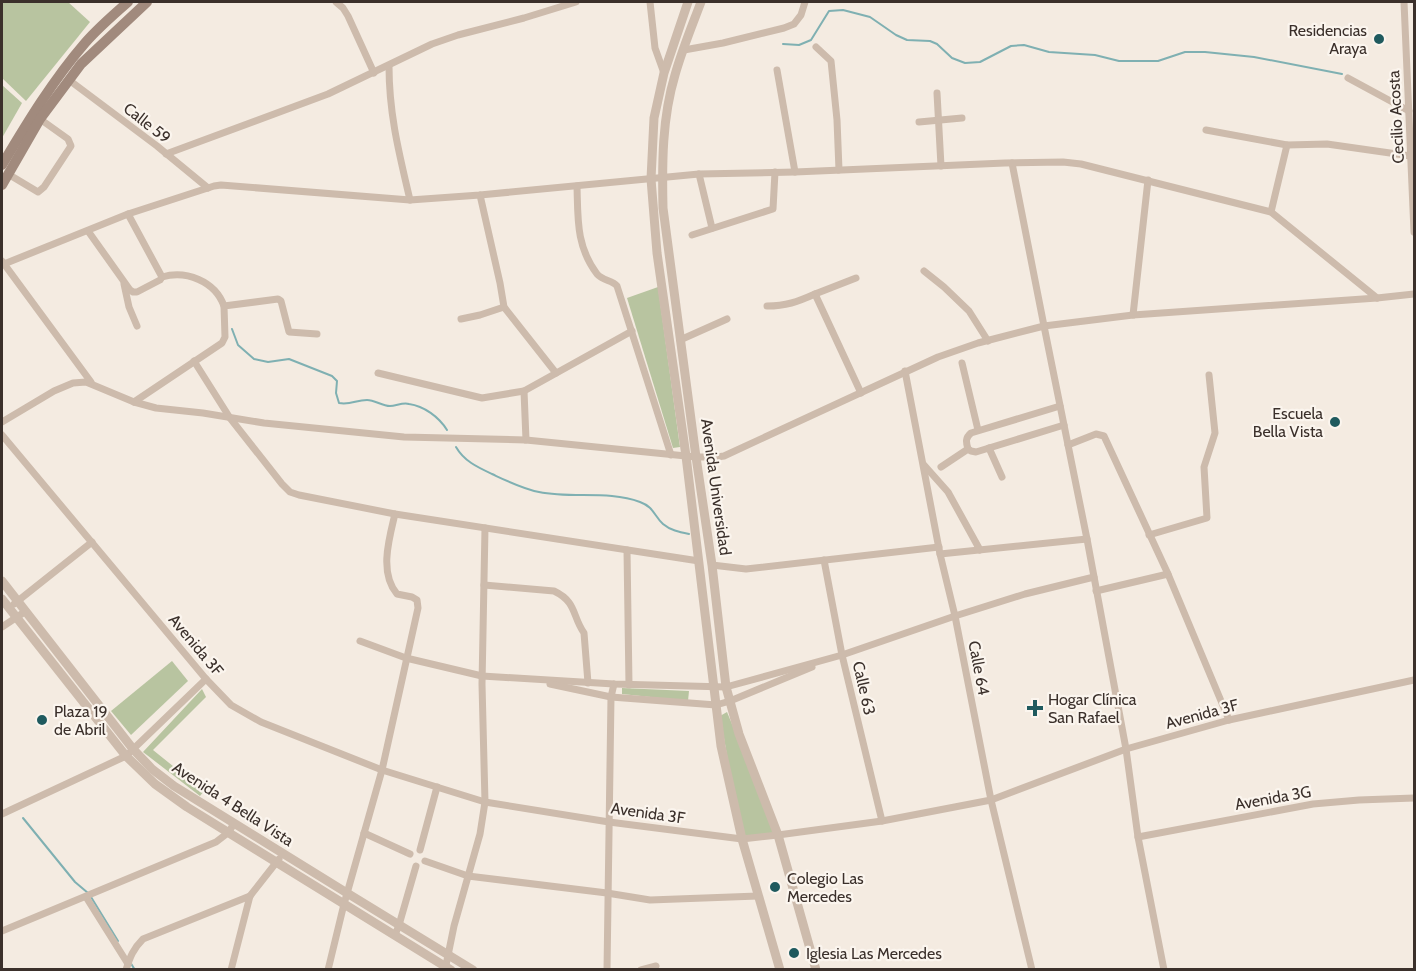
<svg xmlns="http://www.w3.org/2000/svg" width="1416" height="971" font-family="Cabin,sans-serif">
  <style>
    .green { fill: #b8c4a0 }
    .lines { fill: none; stroke-linecap: round; stroke-linejoin: round }
    .stream { stroke: #7fb0b2; stroke-width: 2 }
    .minor { stroke: #cdbbac; stroke-width: 7 }
    .tertiary { stroke: #cdbbac; stroke-width: 9 }
    .secondary { stroke: #a18a7d; stroke-width: 10 }
    .poi-dot { fill: #1f5a5e; stroke: #fbf5ee; stroke-width: 2 }
    .labels { text-anchor: middle; dominant-baseline: central; stroke-width: 4.5; stroke-linejoin: round; paint-order: stroke }
    .poi-label { font-size: 16px; fill: #3b302b; stroke: #fbf5ee; text-anchor: start }
    .street-label { font-size: 16px; fill: #3b302b; stroke: #fbf5ee }
  </style>
  <rect width="100%" height="100%" fill="#f4ebe1"/>
  <g class="green">
    <path d="M2,2H68L90,22L26,101L2,78Z"/>
    <path d="M2,85L22,103L2,138Z"/>
    <path d="M658,287L680,447L673,448L627,298Z"/>
    <path d="M172,661L188,681L131,735L111,711Z"/>
    <path d="M622,688L689,691L688,701L622,694Z"/>
    <path d="M202,689L206,697L153,750L204,791L200,796L143,752Z"/>
    <path d="M727,712L778,835L742,839L720,716Z"/>
  </g>
  <g class="lines">
    <g class="stream">
      <path d="M783,44L799,45L811,40L829,11L843,10L870,17L896,35L907,40L930,41L937,44L952,58L965,63L980,62L1011,46L1024,45L1049,52L1095,55L1119,61H1158L1185,52H1205L1254,57L1342,74"/>
      <path d="M232,329L238,345L254,359L268,362L289,359L332,376L337,381L336,393L339,403C351,405 356,400 367,400C375,400 382,406 390,406C396,406 403,402 409,404C424,406 439,417 447,430"/>
      <path d="M456,447C464,461 477,467 492,474C507,481 523,489 539,492C572,499 608,490 640,502C654,507 654,516 663,524C670,530 679,532 689,534"/>
      <path d="M23,818L75,882L88,893"/>
      <path d="M91,897L118,941"/>
      <path d="M130,962L135,970"/>
    </g>
    <g class="minor">
      <path d="M336,2L343,8L348,16L374,73"/>
      <path d="M650,2L655,48L664,73"/>
      <path d="M1404,2L1414,232"/>
      <path d="M816,47L831,61L837,120L839,170"/>
      <path d="M684,50L723,43L784,28L794,24L801,15L805,2"/>
      <path d="M389,66C389,114 399,153 410,200"/>
      <path d="M777,70L795,172"/>
      <path d="M1348,78L1409,111"/>
      <path d="M69,80L157,146L208,188"/>
      <path d="M937,93L941,166"/>
      <path d="M919,122L962,118"/>
      <path d="M1206,130L1287,145L1327,144L1411,156"/>
      <path d="M166,154L328,94L432,44L458,35L524,18L576,2"/>
      <path d="M1012,163L1044,326L1133,315L1377,298L1414,294"/>
      <path d="M8,174L38,192L44,187L71,146L68,139L40,119"/>
      <path d="M699,174L712,228"/>
      <path d="M577,186C578,219 576,246 597,274C603,281 612,280 617,286L671,455"/>
      <path d="M480,195L500,283L504,307L556,373"/>
      <path d="M1271,212L1287,145"/>
      <path d="M88,231L130,290L133,292H137L160,280L162,277L128,214"/>
      <path d="M692,235L773,209L775,172"/>
      <path d="M2,261L91,382"/>
      <path d="M4,264L128,214L214,186L221,185L410,200L480,195L699,174L795,172L1005,163L1063,162L1081,164L1271,212L1377,298"/>
      <path d="M924,271L944,287L969,311L988,341"/>
      <path d="M162,277C186,270 215,281 224,306"/>
      <path d="M124,284L129,307L137,326"/>
      <path d="M815,294L856,278"/>
      <path d="M767,306C786,306 797,302 815,294L861,393"/>
      <path d="M1133,315L1148,180"/>
      <path d="M461,319L480,315L504,307"/>
      <path d="M680,340L727,319"/>
      <path d="M194,361L230,418L282,484L290,492L299,495L395,514L699,561"/>
      <path d="M962,363L978,430"/>
      <path d="M905,371L940,554L955,616L991,800L1032,970"/>
      <path d="M378,373L482,398L524,391L632,331"/>
      <path d="M524,391L526,440"/>
      <path d="M134,402L222,343L225,337L224,306L278,299L281,301L289,332L317,334"/>
      <path d="M1060,406L971,433C965,438 966,442 968,449L971,451L976,452L1064,425"/>
      <path d="M2,422L54,391L73,383L86,382L134,402L156,408L203,413L264,423L404,437L526,440L696,457H717L724,456L938,357L978,343L1044,326L1087,539L1126,749L1138,837L1164,970"/>
      <path d="M2,435L206,679L231,705L261,722L382,770L485,802L609,822L742,839L778,835L882,821L991,800L1126,749L1229,720L1414,680"/>
      <path d="M1068,445L1096,434L1104,436L1168,574L1229,720"/>
      <path d="M989,448L1002,477"/>
      <path d="M924,465L948,492L980,550"/>
      <path d="M941,467L968,449"/>
      <path d="M1149,535L1207,518L1204,467L1215,433L1209,375"/>
      <path d="M627,550L629,685"/>
      <path d="M940,554L1087,539"/>
      <path d="M824,560L842,655L882,821"/>
      <path d="M712,565L746,569L939,547"/>
      <path d="M484,585L554,591C577,602 572,616 584,633L588,683"/>
      <path d="M1096,591L1168,574"/>
      <path d="M14,604L92,542"/>
      <path d="M2,627L26,611"/>
      <path d="M360,641L406,658L482,676L614,684L726,687L842,655L955,616L1025,594L1094,577"/>
      <path d="M550,684L611,697L716,705L730,701L812,667"/>
      <path d="M2,814L126,756L206,679"/>
      <path d="M364,833L410,854"/>
      <path d="M1138,837L1313,804L1359,800L1414,798"/>
      <path d="M420,850L437,787"/>
      <path d="M425,861L468,876L607,893L650,900L758,896"/>
      <path d="M86,897L128,964"/>
      <path d="M2,931L216,842L229,832L234,823"/>
      <path d="M395,935L399,925L416,866"/>
      <path d="M126,970C130,957 133,949 143,939L250,896"/>
      <path d="M231,970L250,896L279,859"/>
      <path d="M328,970L344,904L382,770L418,608L417,600L412,597L397,594C379,573 389,539 395,514"/>
      <path d="M445,970L454,926L480,834L485,802L482,684L485,528"/>
      <path d="M607,970L611,697L614,684"/>
      <path d="M641,970L656,966"/>
    </g>
    <g class="tertiary">
      <path d="M688,2L664,73L654,118L651,179L657,253L686,456L721,746L742,839L780,970"/>
      <path d="M701,2C692,26 682,50 675,75C662,118 662,164 663,208L696,457L712,565L726,687L739,734L778,835L816,970"/>
      <path d="M2,581L133,749L152,769L174,786L347,893L473,970"/>
      <path d="M2,599L126,756L155,784L187,807L451,970"/>
    </g>
    <g class="secondary">
      <path d="M2,165C27,123 53,80 85,43C98,28 113,15 128,2"/>
      <path d="M2,185L40,119L81,64L147,2"/>
    </g>
  </g>
  <g class="poi-dot">
    <circle cx="1379" cy="39" r="6"/>
    <circle cx="1335" cy="422" r="6"/>
    <path d="M1032 699h6v6h6v6h-6v6h-6v-6h-6v-6h6z"/>
    <circle cx="42" cy="720" r="6"/>
    <circle cx="775" cy="887" r="6"/>
    <circle cx="794" cy="953" r="6"/>
  </g>
  <g class="labels">
    <g class="poi-label">
      <text x="1367" y="30" text-anchor="end">Residencias<tspan x="1367" dy="18">Araya</tspan></text>
      <text x="1323" y="413" text-anchor="end">Escuela<tspan x="1323" dy="18">Bella Vista</tspan></text>
      <text x="1048" y="699">Hogar Clínica<tspan x="1048" dy="18">San Rafael</tspan></text>
      <text x="54" y="711">Plaza 19<tspan x="54" dy="18">de Abril</tspan></text>
      <text x="787" y="878">Colegio Las<tspan x="787" dy="18">Mercedes</tspan></text>
      <text x="806" y="953">Iglesia Las Mercedes</text>
    </g>
    <g class="street-label">
      <text transform="translate(1396 117) rotate(-93)">Cecilio Acosta</text>
      <text transform="translate(147 123) rotate(38)">Calle 59</text>
      <text transform="translate(716 487) rotate(82)">Avenida Universidad</text>
      <text transform="translate(196 645) rotate(50)">Avenida 3F</text>
      <text transform="translate(979 668) rotate(79)">Calle 64</text>
      <text transform="translate(864 688) rotate(77)">Calle 63</text>
      <text transform="translate(1202 714) rotate(-15)">Avenida 3F</text>
      <text transform="translate(1273 798) rotate(-10)">Avenida 3G</text>
      <text transform="translate(233 804) rotate(33)">Avenida 4 Bella Vista</text>
      <text transform="translate(648 813) rotate(8)">Avenida 3F</text>
    </g>
  </g>
  <rect width="1416" height="971" fill="none" stroke="#3b302b" stroke-width="6"/>
</svg>
